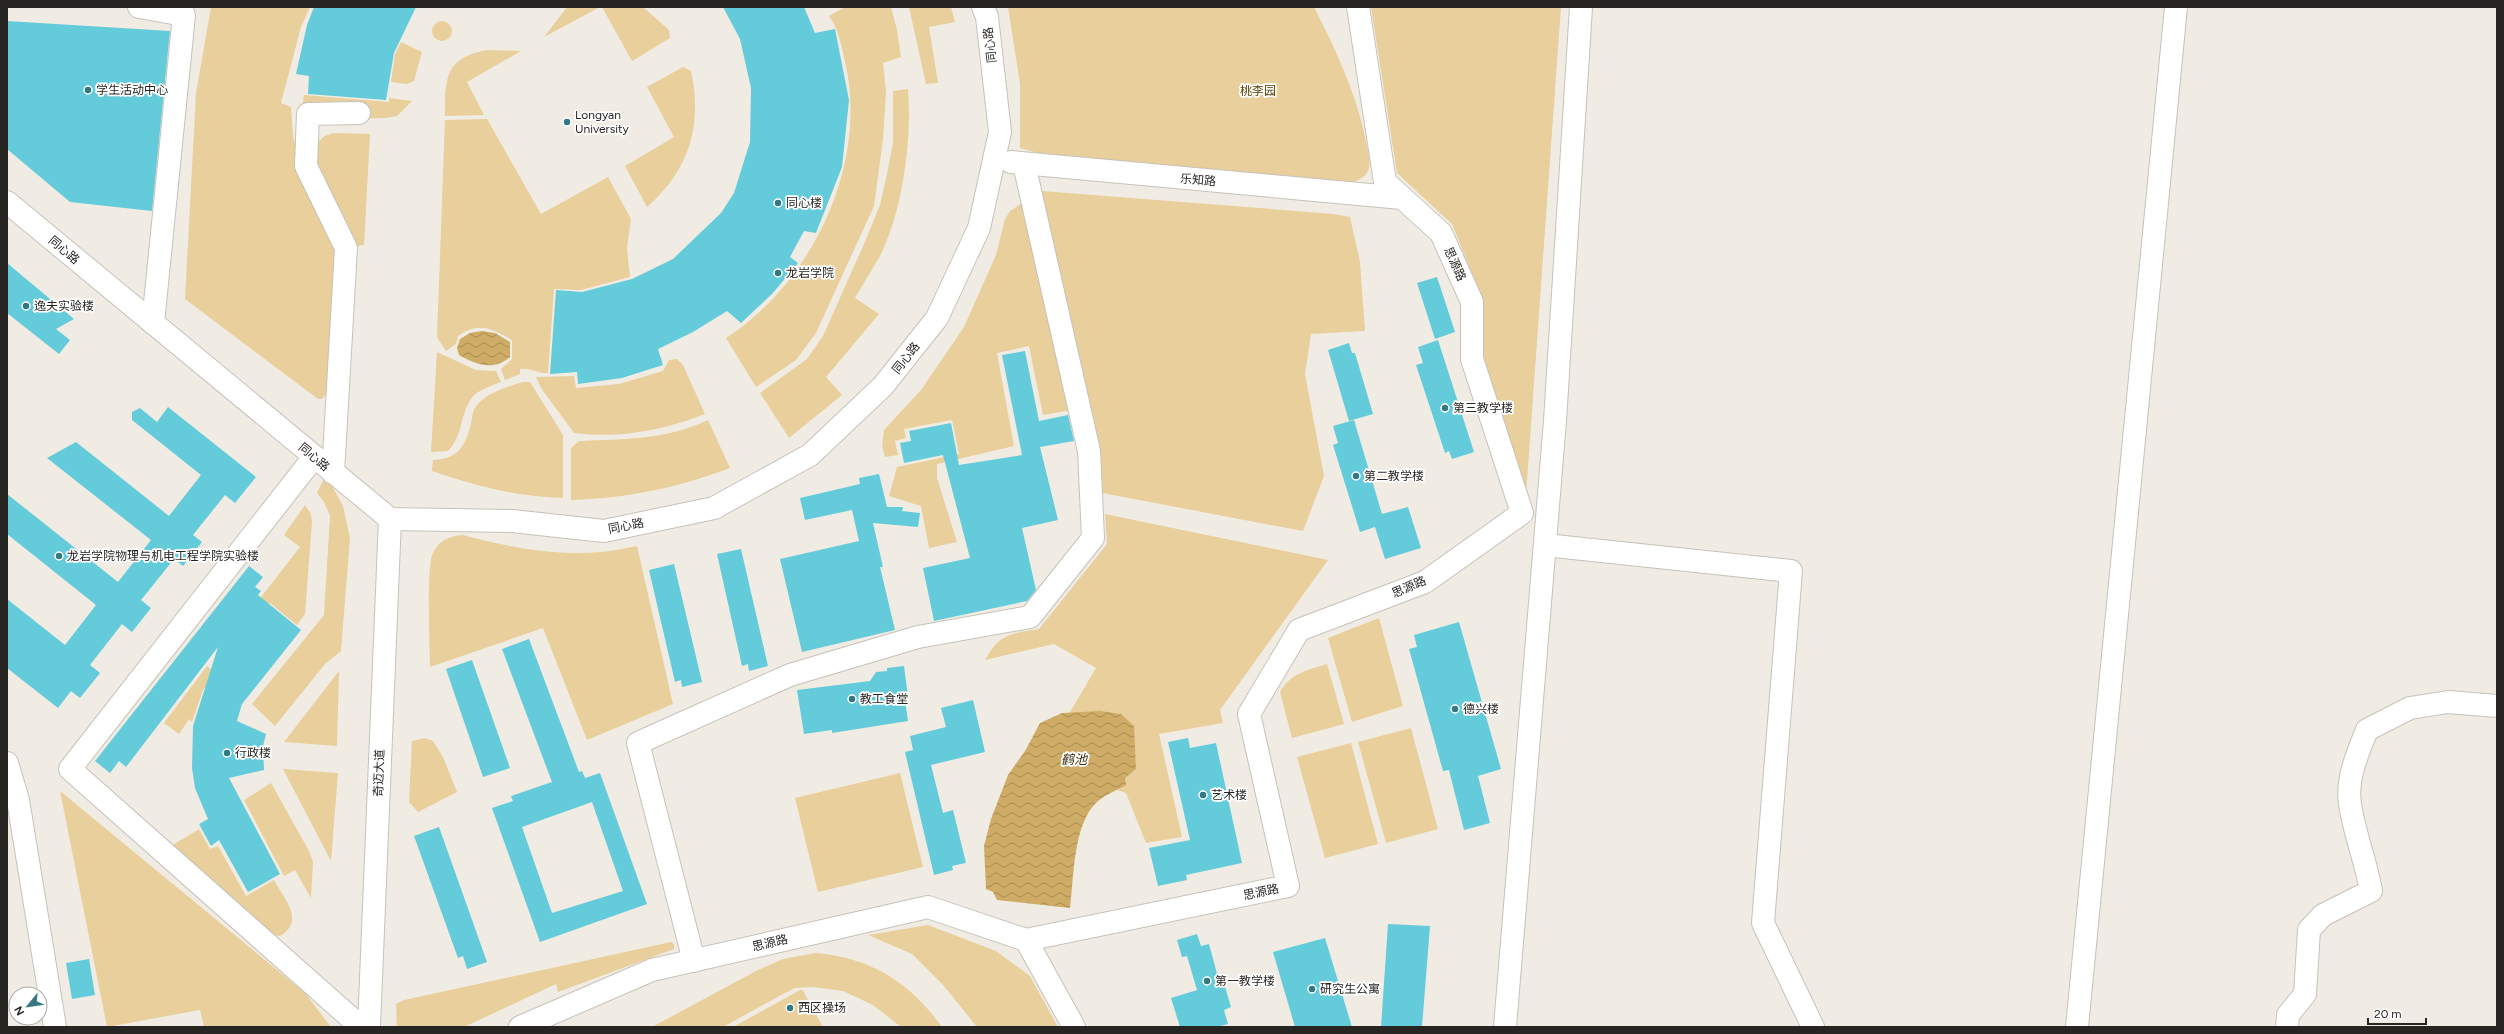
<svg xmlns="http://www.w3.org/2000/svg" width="2504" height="1034" font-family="Figtree,'Noto Sans SC',sans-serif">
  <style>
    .green { fill: #e8cf9b }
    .water { fill: url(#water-waves) }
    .building { fill: #63cbda; fill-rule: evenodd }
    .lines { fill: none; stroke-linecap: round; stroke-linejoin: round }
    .minor-casing { stroke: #c6c2b9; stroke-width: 24 }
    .minor { stroke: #fff; stroke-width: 22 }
    .poi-dot { fill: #327983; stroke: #fff; stroke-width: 1.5 }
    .labels { text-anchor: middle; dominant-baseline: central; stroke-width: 3.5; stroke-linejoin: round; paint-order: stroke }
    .street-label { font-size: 12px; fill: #272522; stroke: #fff }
    .poi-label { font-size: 12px; fill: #272522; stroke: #fff; text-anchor: start }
    .park-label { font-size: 12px; fill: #574003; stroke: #fff }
    .water-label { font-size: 13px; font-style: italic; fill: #3b2d0c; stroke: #fff }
  </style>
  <defs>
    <pattern id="water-waves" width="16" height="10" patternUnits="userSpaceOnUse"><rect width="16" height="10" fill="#ceac65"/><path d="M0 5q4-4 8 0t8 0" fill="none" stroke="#a78c53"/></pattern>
  </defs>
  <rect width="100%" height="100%" fill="#f1ece3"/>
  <g class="green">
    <path d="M211,7H310L301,27L281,103L291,107L293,136L302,176L337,252L326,394L322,399H318L185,299L196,93Z"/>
    <path d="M567,7H600L544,37Z"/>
    <path d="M602,7H643L669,30L670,38L632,61Z"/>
    <path d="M845,7H891L897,30L901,57L883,63L886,92L883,139L874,206L816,333L796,360L756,387L726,338C813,282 869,163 845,61C841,45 839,30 829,16Z"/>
    <path d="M909,7H951L955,22L929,27L938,83L926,84Z"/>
    <path d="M1008,7H1314C1336,50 1356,93 1366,141C1367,149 1371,160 1369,168C1367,177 1358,180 1351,183L1052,157L1020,148V84Z"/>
    <path d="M1371,7H1561L1526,495L1481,358L1482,298L1452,224L1397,173Z"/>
    <circle cx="442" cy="31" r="10"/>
    <path d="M401,42L422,52L414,81L407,84L391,82L395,54Z"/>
    <path d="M487,50L521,51L467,82L484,115L445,116C445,77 445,58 487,50Z"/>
    <path d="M683,67L691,71C703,126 689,170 647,207L625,166L674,137L647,87Z"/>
    <path d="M908,89C912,138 903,211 880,256C872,270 863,284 855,298L879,314L826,377L842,395L789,438L760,393L807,359L823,336L864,244L880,205L887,174L893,143V91Z"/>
    <path d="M304,95L389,102V98L412,101L397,116L386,118L300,120Z"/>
    <path d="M487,119L541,214L608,177L631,219L627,248L630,277L581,290L554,289L548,373C538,374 530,367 520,369V374L505,380L501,369L512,359V340C493,329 479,321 458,336L456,344L446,351L437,337L445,120Z"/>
    <path d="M333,133L370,134L364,245L350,247L314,164L317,144L323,137Z"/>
    <path d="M1042,191L1334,214L1350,217L1360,262L1365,331L1311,334L1305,374L1324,476L1303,531L1102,493L1099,442Z"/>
    <path d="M1027,200L1072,410L1043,415L1029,346L997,353L1014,446L937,464V478L957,542L929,548L921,506L889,496L897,467L959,454L952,420L904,429L906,438L895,441L898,455L885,457L882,446L884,430L921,390L964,327L996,255L1005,219L1010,211Z"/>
    <path d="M437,352L476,370L496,371L501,382C491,386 477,390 471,399C460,415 463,435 448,451L431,452Z"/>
    <path d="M677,359L683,365L705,414C665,430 618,439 574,433L541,388L536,377L574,376L576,388L619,384L663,371L669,360Z"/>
    <path d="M523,382H530L563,435V498C517,497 476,486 432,471L433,460C458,459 465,447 471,424C472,419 472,412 475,408C484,393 507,387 523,382Z"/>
    <path d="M708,420L730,468C676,488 629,498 571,500V448L579,441C624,439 666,440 708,420Z"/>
    <path d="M326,475L343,506L350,538L341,651L325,664L275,726L252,704L324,615L330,516L324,502L317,493Z"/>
    <path d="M305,505L311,514L312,522L305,614L297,625L270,603L234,650L225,643L300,547L284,535Z"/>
    <path d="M1105,514L1328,560L1220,710L1223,723L1159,734L1182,837L1146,843L1126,793L1040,763L1096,668L1054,644L985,660C1000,633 1010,634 1039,629L1107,544Z"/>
    <path d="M463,535C506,547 556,556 601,552C613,551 625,548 637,546L673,704L587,740L543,628L430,667C430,647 426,566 433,553C439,540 450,536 463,535Z"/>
    <path d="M1379,618L1403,706L1352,722L1328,638Z"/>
    <path d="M1327,664L1344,724L1292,738L1280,692C1291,673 1307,670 1327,664Z"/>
    <path d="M207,666L216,673L203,690L192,722L189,719L179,734L164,723Z"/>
    <path d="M339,671L337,746L284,742Z"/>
    <path d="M1411,728L1438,829L1386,843L1358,742Z"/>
    <path d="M425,738L433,741L443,757L457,792L418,812L409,802L412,741Z"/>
    <path d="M1351,743L1378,844L1325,858L1297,757Z"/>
    <path d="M283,769L338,773L331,861Z"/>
    <path d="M900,773L923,867L818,892L795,798Z"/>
    <path d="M271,783L309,851L313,862L311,898L295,870L284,876L244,800Z"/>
    <path d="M60,791L305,993L331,1027H204L200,1010L107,1027Z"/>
    <path d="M199,829L210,849L218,846L246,896L274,880C284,899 306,921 280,936L274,935L175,857L173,845Z"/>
    <path d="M928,925L996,951L1030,976L1058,1027H977L944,986L912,954L868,935Z"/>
    <path d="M671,942L674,944V949L558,992L556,984L464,1027H397L396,1004L404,1000Z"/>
    <path d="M816,953C871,958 910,982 942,1027H901L873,1005L843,991L813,987L795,988L783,994L723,1027H652L756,971L783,959Z"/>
    <path d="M802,989L823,1027H733Z"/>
  </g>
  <g class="water">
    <path d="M482,331L495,333L510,342V357C494,371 476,365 459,355L457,348L460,339L470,333Z"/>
    <path d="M1100,711L1121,714L1134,726L1136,769L1125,778L1126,785C1117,790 1105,795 1097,802C1073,824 1074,877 1070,908L997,900L993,892L986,889L984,846L991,819L1008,775L1025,751L1040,723L1062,713Z"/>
  </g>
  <g class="building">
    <path d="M314,7H416L394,53L386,100L308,94L309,76L296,74L307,25Z"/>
    <path d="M723,7H804L815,33L835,29L849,100L842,167L816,233L804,231L790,257L798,263L772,294L741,323L727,311L693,332L658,349L663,365L622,378L578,384L577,372L550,374L556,290L582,292L632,279L673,259L721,213L734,193L750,142L751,88L740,39Z"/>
    <path d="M7,21L170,31L152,211L70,202L7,149Z"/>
    <path d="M7,263L74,319L56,329L70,340L59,354L7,313Z"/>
    <path d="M1437,277L1455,332L1435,339L1417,283Z"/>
    <path d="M1438,340L1474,452L1452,459L1449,451L1445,453L1416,365L1423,363L1418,347Z"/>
    <path d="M1349,343L1352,353H1355L1373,414L1349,421L1328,350Z"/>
    <path d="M1025,351L1039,421L1068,415L1074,441L1040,447L1058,520L1022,528L1036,590L1027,601L934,621L923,568L970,558L943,455L904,463L900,443L911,441L909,431L951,423L959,465L1022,455L1002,355Z"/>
    <path d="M168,407L256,477L235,503L225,495L193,535L202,542L183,566L174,559L141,600L151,608L132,632L122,624L90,665L100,673L80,698L71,691L58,708L7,668V599L65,645L96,605L7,534V494L118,582L151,540L47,458L76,442L169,516L201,475L132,420V412L140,408L157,422Z"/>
    <path d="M1354,420L1382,514L1408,507L1421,548L1385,559L1375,527L1360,532L1333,445L1338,443L1333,426Z"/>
    <path d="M879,474L887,507H903L902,511L920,513L918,527L873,523L883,567H880L895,630L802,652L780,559L859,541L852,510L805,520L800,498L860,484L859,478Z"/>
    <path d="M741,549L768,666L749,671L748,664L742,666L717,554Z"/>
    <path d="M674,564L702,682L682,687L681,680L675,682L649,570Z"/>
    <path d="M249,566L263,577L255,587L261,591L258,595L301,630L242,704L237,721L266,734L263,746L264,770L229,778L280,874L248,892L219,840L211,846L199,824L208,819L195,788L192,768L193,726L218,647L126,767L119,761L110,773L95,761Z"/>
    <path d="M1459,622L1501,769L1478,776L1490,823L1464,830L1449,770L1443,771L1409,649L1417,647L1414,635Z"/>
    <path d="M529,639L579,772L582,771L585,778L600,773L647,904L540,942L492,808L513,801L511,796L552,782L502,649ZM592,802L623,891L552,913L522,827Z"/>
    <path d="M472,660L510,768L483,777L446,669Z"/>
    <path d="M904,666L908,697L905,701L908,721L832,733V730L804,734L797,690L870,681L876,672L887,671V668Z"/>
    <path d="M973,700L985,752L931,765L943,813L953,810L966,863L952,866L953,870L934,875L905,752L913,750L910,736L946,727L941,708Z"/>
    <path d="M1188,738L1190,748L1216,743L1242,863L1186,875L1187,880L1158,886L1149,848L1190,840L1168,742Z"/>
    <path d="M439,827L487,962L467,969L463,956L458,958L414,836Z"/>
    <path d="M1388,924L1430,926L1422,1027H1381Z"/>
    <path d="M1197,934L1201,946L1209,944L1219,981L1223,980L1231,1007L1224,1010L1228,1024L1217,1027H1180L1171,998L1197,990L1187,956L1182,957L1177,940Z"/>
    <path d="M1325,938L1352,1027H1295L1273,952Z"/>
    <path d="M89,959L95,995L72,999L66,963Z"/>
  </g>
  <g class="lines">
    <defs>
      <g id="minor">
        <path d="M139,7L184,15L153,323"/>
        <path d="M1011,162L1402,198"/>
        <path d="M7,202L390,519L512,521L604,531L714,508L810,455L883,386L937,318L979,228L1000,132L987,17L983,7"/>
        <path d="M314,457L70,769L361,1027"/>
        <path d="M333,473L346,248L306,166L308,114L359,113"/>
        <path d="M1545,545L1791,571L1763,923L1813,1027"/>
        <path d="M7,763L18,800L55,1027"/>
        <path d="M1026,940L1288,886L1249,714L1299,630L1425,582L1522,513L1472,359V302L1441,233L1385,182L1358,7"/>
        <path d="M694,961L638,743L790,675L918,637L1030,617L1093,538L1089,451L1024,164"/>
        <path d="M369,1027L390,519"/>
        <path d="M520,1027L652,970L928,907L1026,940L1074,1027"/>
        <path d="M1505,1027L1555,421L1581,7"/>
        <path d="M2077,1027L2176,7"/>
        <path d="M2287,1027L2288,1015L2305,994L2309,930L2323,915L2371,891C2366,862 2354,832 2350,804C2346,779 2358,752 2367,730L2410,708L2448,702L2497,706"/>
      </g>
    </defs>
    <use href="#minor" class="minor-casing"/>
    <use href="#minor" class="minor"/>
  </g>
  <g class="poi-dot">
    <circle cx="88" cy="90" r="4"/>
    <circle cx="567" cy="122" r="4"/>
    <circle cx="778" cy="203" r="4"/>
    <circle cx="778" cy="273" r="4"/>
    <circle cx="26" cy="306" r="4"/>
    <circle cx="1445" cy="408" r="4"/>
    <circle cx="1356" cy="476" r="4"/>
    <circle cx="59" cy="556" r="4"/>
    <circle cx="852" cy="699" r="4"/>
    <circle cx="1455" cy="709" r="4"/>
    <circle cx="227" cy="753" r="4"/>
    <circle cx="1203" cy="795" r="4"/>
    <circle cx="1207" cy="981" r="4"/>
    <circle cx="1312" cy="989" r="4"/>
    <circle cx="790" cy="1008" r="4"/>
  </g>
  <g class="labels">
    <g class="street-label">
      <text transform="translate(990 45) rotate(-97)">同心路</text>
      <text transform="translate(1198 180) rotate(5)">乐知路</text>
      <text transform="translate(64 250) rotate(40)">同心路</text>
      <text transform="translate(1455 264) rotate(66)">思源路</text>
      <text transform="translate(906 358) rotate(-52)">同心路</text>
      <text transform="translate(314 457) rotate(40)">同心路</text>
      <text transform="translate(626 526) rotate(-11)">同心路</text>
      <text transform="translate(1409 587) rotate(-23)">思源路</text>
      <text transform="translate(379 773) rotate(-88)">奇迈大道</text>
      <text transform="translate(1261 892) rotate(-12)">思源路</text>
      <text transform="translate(770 943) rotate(-13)">思源路</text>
    </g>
    <g class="poi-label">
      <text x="96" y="90">学生活动中心</text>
      <text x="575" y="115">Longyan<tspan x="575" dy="14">University</tspan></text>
      <text x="786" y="203">同心楼</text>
      <text x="786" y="273">龙岩学院</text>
      <text x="34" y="306">逸夫实验楼</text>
      <text x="1453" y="408">第三教学楼</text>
      <text x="1364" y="476">第二教学楼</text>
      <text x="67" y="556">龙岩学院物理与机电工程学院实验楼</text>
      <text x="860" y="699">教工食堂</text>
      <text x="1463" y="709">德兴楼</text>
      <text x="235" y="753">行政楼</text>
      <text x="1211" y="795">艺术楼</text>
      <text x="1215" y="981">第一教学楼</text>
      <text x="1320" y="989">研究生公寓</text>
      <text x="798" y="1008">西区操场</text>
    </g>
    <g class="park-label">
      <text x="1258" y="91">桃李园</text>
    </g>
    <g class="water-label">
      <text x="1074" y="759">鹤池</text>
    </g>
  </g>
  <rect width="2504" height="1034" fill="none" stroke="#272522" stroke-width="16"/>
  <g transform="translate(28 1006) rotate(241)"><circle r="19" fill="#ffffff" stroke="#a9a8a7"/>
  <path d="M0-3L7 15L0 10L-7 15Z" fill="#327983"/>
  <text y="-6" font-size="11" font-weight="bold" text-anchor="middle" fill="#272522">N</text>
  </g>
  <path d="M2368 1018v6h58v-6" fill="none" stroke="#272522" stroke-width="2"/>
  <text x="2374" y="1018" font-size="12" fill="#272522" stroke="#ffffff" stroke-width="3" paint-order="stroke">20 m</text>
</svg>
